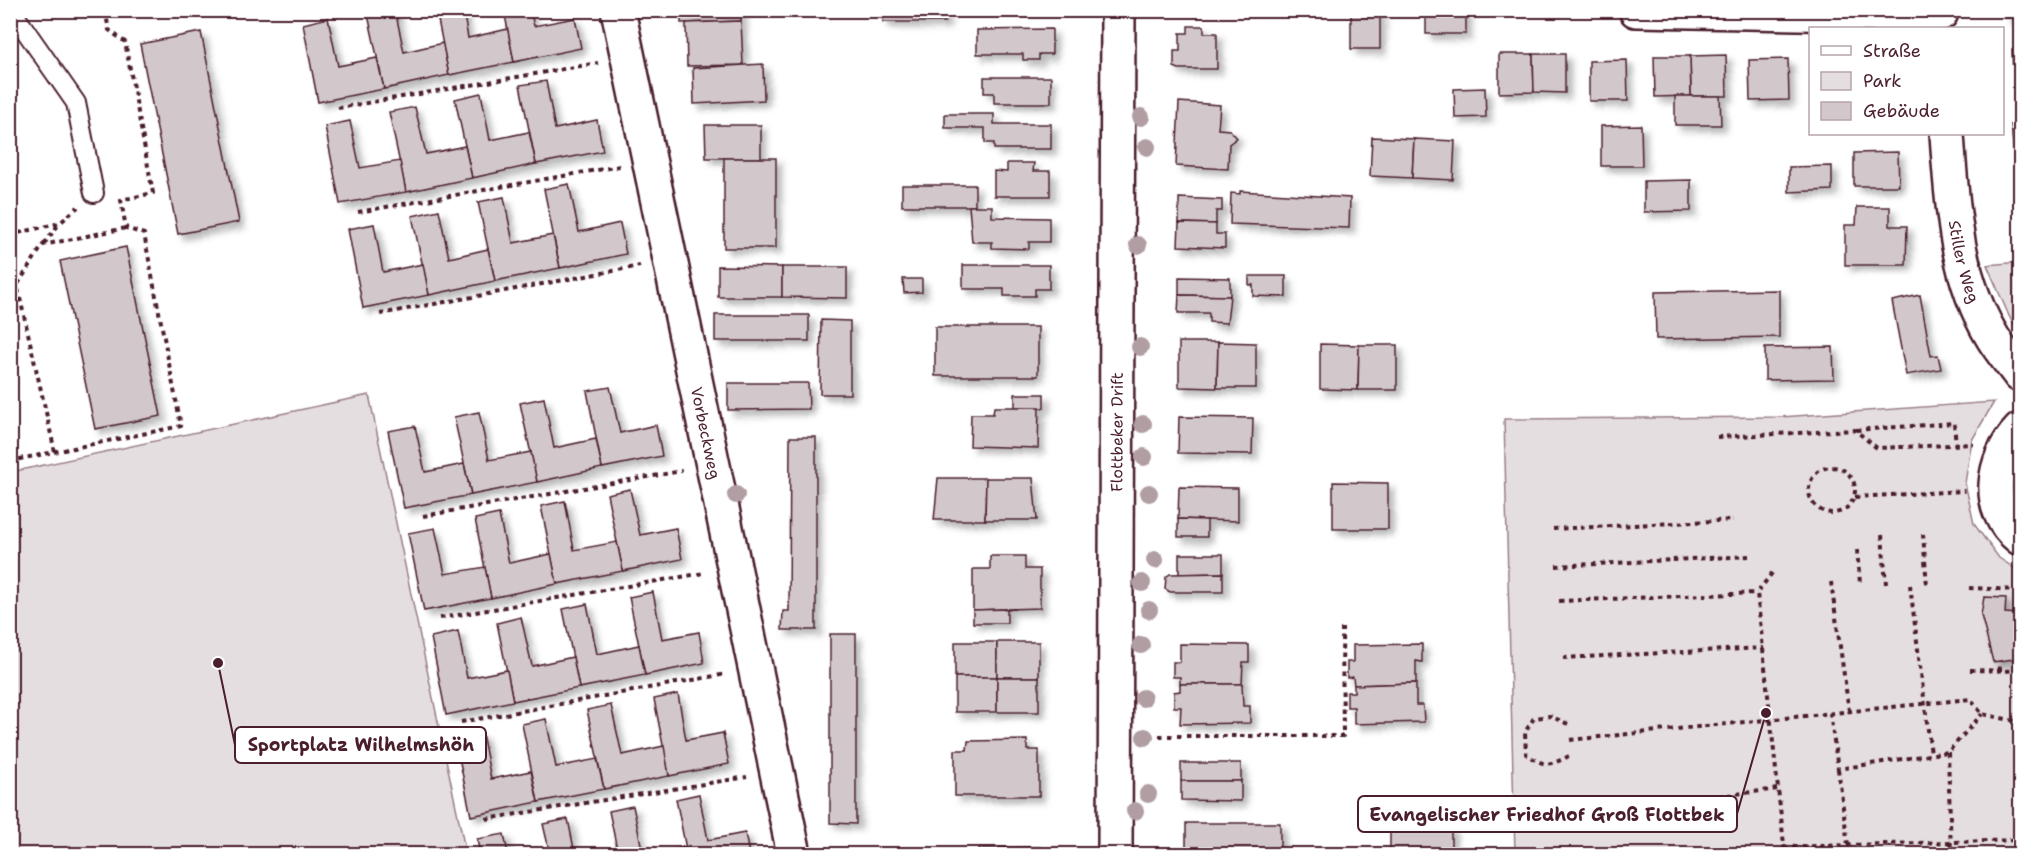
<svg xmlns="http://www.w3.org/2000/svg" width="2031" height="865" font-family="'Shantell Sans',sans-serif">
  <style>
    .green { fill: #e5dee0; stroke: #987e86; stroke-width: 1.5 }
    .building { fill: #d2c7cb; stroke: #4a1f2b; stroke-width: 1.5; filter: url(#shadow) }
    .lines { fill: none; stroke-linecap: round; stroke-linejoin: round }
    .service-casing { stroke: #4a1f2b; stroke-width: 22 }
    .minor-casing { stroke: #4a1f2b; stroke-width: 38 }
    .path { stroke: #4a1f2b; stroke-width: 4; stroke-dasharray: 4.5 4.5; stroke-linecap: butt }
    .service { stroke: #fff; stroke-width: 18 }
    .minor { stroke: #fff; stroke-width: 33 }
    .tree { fill: #b19ea3 }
    .labels { text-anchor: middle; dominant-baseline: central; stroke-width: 4.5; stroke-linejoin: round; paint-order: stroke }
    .street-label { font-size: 16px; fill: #4a1f2b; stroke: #fff }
    .leader { fill: none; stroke: #4a1f2b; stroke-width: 2 }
    .callout-dot { fill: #4a1f2b; stroke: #fff; stroke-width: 2 }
    .callout { fill: #fff; stroke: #4a1f2b; stroke-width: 2 }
    .callout-label { font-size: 18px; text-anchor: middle; font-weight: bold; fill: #4a1f2b }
  </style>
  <defs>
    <filter id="shadow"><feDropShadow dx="5.5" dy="5.5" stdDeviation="3" flood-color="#0004"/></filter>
  </defs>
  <rect width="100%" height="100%" fill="#fff"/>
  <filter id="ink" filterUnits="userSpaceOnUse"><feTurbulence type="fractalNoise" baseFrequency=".0167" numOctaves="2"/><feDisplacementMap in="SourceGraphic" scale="12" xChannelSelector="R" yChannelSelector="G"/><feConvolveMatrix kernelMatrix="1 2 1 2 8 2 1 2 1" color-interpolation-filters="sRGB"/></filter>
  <g filter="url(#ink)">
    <g class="green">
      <path d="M2020,262V335L2009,316L1987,265Z"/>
      <path d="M369,395L466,854H11V472Z"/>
      <path d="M1994,402L1972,440L1965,483L1974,524L1999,558L2020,572V854H1515L1504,419L1781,417Z"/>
    </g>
    <g class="building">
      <path d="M367,10H395L404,52L443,43L449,75L384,89Z"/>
      <path d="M436,10H463L468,38L508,29L514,62L449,75Z"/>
      <path d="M504,10H530L534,26L575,18L581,48L514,62Z"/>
      <path d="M681,10H741V21L681,23Z"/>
      <rect x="883" y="10" width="62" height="12"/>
      <rect x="1351" y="10" width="29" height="39"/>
      <rect x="1426" y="10" width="40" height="24"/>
      <path d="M2006,10H2020V16L2006,18Z"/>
      <path d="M328,18L338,66L377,58L384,89L318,102L303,24Z"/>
      <path d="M741,21L743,65L687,66L686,23Z"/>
      <path d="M1188,26H1204V33H1217V69H1179L1174,67V51H1180V33H1188Z"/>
      <path d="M1052,29V54H1039V60H1023V54H977V30Z"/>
      <path d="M201,32L239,222L178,234L140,44Z"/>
      <path d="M2020,49V93L2014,94L2012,50Z"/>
      <path d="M1499,54H1533L1534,92L1499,93Z"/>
      <path d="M1533,54H1565V93L1534,92Z"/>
      <path d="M1726,55L1727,96H1691L1690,56Z"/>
      <path d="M1654,56H1690L1691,96L1655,97Z"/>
      <path d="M1788,59L1789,100L1750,101L1749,60Z"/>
      <path d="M1627,60L1628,101H1589V61Z"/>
      <path d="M763,64L764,100L694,104L693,68Z"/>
      <path d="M984,77H1051V103H994V93H984Z"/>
      <path d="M546,81L555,129L597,120L603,151L536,164L520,85Z"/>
      <path d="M1485,88L1486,117L1455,118L1454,89Z"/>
      <path d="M481,93L490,140L529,132L536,164L472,178L455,99Z"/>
      <path d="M1675,96H1720L1721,125H1675Z"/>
      <path d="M1179,102L1220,105L1218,129L1230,130L1237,138L1229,144L1228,169L1176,166Z"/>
      <path d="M415,107L426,154L465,146L472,178L406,192L389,112Z"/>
      <path d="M945,114H994V124H1051V149H994V143H985V128H945Z"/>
      <path d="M350,121L360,168L400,161L406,192L340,204L325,126Z"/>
      <path d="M2020,123V176H2016L2011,124Z"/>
      <path d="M705,125H761V158H706Z"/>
      <path d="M1641,125L1642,166H1601V126Z"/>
      <path d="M1372,137L1414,139L1412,178L1370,176Z"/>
      <path d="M1414,139L1455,141L1453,180L1412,178Z"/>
      <path d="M1898,152L1899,186H1854V153Z"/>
      <rect x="724" y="158" width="52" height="90"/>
      <path d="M1007,163H1034L1033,171H1050V196H994V171L1007,172Z"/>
      <path d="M1832,166V190L1789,192V167Z"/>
      <path d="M1691,180V211L1644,212V181Z"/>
      <path d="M569,184L579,232L620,223L626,254L560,268L544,189Z"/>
      <rect x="902" y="185" width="73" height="21"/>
      <path d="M1240,191L1350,198L1349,228L1230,224L1231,193L1240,194Z"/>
      <path d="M504,197L513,243L553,235L560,268L495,281L478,202Z"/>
      <path d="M1179,198L1222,200V211H1216V224L1179,223Z"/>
      <path d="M969,206H992V217L1049,218V242H1029V249L992,248V242H972Z"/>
      <path d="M1857,207H1890V226H1907L1906,265H1845V225H1856Z"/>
      <path d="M439,210L449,258L488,249L495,281L429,295L412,216Z"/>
      <path d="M1179,223L1216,224V234H1225V248L1178,246Z"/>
      <path d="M374,224L383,272L423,264L429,295L363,308L348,229Z"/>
      <path d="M126,247L161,416L95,429L60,261Z"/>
      <path d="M963,265H1049V289H1035V296H1004V289H963Z"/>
      <path d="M718,266L782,267V297H718Z"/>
      <path d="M782,267H847V298L782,297Z"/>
      <path d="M1249,276H1286V297L1253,296V285H1249Z"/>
      <path d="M1179,277L1230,278V296L1179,295Z"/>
      <path d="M903,279H922V292L904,293Z"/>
      <path d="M1779,290V337L1656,339L1655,292Z"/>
      <path d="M1179,295L1230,296L1227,323L1209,322V313H1178Z"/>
      <path d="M1920,295L1931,356L1938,355L1941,369L1906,375L1892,301Z"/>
      <rect x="715" y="315" width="94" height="26"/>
      <path d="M821,320L850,321V394H820Z"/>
      <rect x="935" y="327" width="103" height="49"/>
      <path d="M1179,342H1218L1217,388L1179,387Z"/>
      <path d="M1218,342L1256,343V388H1217Z"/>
      <path d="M1320,344L1359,345L1358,390L1320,389Z"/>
      <path d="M1359,345H1397V390H1358Z"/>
      <path d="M1833,347L1834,379L1765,380V348Z"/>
      <path d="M728,383H808L809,409L728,410Z"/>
      <path d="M610,387L620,433L656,425L662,456L602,468L587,391Z"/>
      <path d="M1015,394H1044V408L1015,407Z"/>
      <path d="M544,398L554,448L596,439L602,468L537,482L520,403Z"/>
      <path d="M994,407H1039L1038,448L970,446L971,414H993Z"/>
      <path d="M479,412L489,460L531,452L537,482L471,495L454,417Z"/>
      <path d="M1179,417L1253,418L1252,454L1178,453Z"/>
      <path d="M415,426L425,472L464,464L471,495L404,508L388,431Z"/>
      <path d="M790,437H816V630H782L783,611H789Z"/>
      <path d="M938,478H986L985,520H934Z"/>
      <path d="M986,478H1033L1037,520H985Z"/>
      <path d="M1333,482L1388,483V529H1333Z"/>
      <path d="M1179,487L1238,488V521L1178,519Z"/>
      <path d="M630,489L640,535L676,528L682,559L623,571L607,494Z"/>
      <path d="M565,501L574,550L617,542L623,571L557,584L541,506Z"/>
      <path d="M499,514L509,563L551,554L557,584L491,598L475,519Z"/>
      <path d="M1178,519L1207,520V537H1178Z"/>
      <path d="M435,528L445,574L485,567L491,598L424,611L408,533Z"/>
      <path d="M1179,554H1223V573L1179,574Z"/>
      <path d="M990,556H1025V569H1040V608L973,610V569H990Z"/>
      <path d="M1223,573V592H1170L1165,589L1166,577L1170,574Z"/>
      <path d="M653,592L662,639L699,632L704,663L645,675L629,597Z"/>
      <path d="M1984,597L2006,598L2005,613L2020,614V658L1993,662L1981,615Z"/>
      <path d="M587,604L597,654L639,645L645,675L579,688L563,609Z"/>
      <path d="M1007,609V623H973V610Z"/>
      <path d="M521,617L532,666L573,657L579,688L513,701L497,623Z"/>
      <path d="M458,631L467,678L507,670L513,701L446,715L431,637Z"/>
      <path d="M830,634H856V824L830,823Z"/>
      <rect x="955" y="642" width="42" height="35"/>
      <rect x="997" y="642" width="42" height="35"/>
      <path d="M1180,644L1249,645V662H1243L1242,684H1180V677H1173V662H1180Z"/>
      <path d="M1422,644V662L1416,661V683L1354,685L1353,677L1347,678V662H1353V645Z"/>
      <rect x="955" y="677" width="42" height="35"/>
      <rect x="997" y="677" width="42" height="35"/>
      <path d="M1416,683V705H1423L1424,722L1354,724V707H1347V692H1354V685Z"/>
      <path d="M1180,684H1242L1243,706H1250V723L1180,724L1181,707H1174V692L1180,691Z"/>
      <path d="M678,694L686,740L723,733L729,764L669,776L654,699Z"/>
      <path d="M611,705L622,755L664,746L669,776L604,789L587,710Z"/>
      <path d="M546,719L556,767L597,759L604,789L538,802L522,724Z"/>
      <path d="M482,733L491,779L531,771L538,802L471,816L455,738Z"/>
      <path d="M1027,740V750H1039V796H955V750H967L968,741Z"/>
      <rect x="1181" y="763" width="60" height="18"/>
      <path d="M1181,781H1241V801L1181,800Z"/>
      <path d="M699,794L708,840L745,833L749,854H687L676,799Z"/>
      <path d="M633,806L643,854H618L609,811Z"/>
      <path d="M568,819L575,854H550L543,824Z"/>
      <rect x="1186" y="823" width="94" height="31"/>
      <rect x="1390" y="826" width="61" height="28"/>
      <path d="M504,834L508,854H480L477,839Z"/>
      <path d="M686,847L687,854H649Z"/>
      <path d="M1040,847V854H979V848Z"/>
    </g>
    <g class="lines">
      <defs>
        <path id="service" d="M11,10L76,103L94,193"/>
        <g id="minor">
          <path id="s1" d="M618,10L794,854"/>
          <path d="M1636,10L1902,15L1941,13"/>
          <path id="s2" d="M1947,134C1952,205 1955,275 1993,338C2001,351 2011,363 2020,375"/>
          <path d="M2020,430C1992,459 1984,510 2020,538"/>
          <path id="s3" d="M1115,854L1118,10"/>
        </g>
      </defs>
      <use href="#service" class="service-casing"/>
      <use href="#minor" class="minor-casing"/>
      <g class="path">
        <path d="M338,108L598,63"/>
        <path d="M358,212L620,166"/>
        <path d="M10,235L60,223L78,207"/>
        <path d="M44,244L59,224"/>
        <path d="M10,254L55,452"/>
        <path d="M18,284L43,245L126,228"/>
        <path d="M380,314L640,266"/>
        <path d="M1856,430L1954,423L1956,445"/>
        <path d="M1717,437L1855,430L1877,448L1973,444"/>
        <path d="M10,461L181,426L144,234L126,228L121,200L153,193L125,42L109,30L105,10"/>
        <circle cx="1832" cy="490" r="23"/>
        <path d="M1855,497L1965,491"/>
        <path d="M423,516L682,471"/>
        <path d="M1553,529L1733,520"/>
        <path d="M1923,534L1927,586"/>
        <path d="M1882,535L1886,584"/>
        <path d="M1857,550L1860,583"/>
        <path d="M1556,566L1749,556"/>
        <path d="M1772,573L1757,593L1785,854"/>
        <path d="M1831,582L1849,711"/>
        <path d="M1910,585L1931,754"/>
        <path d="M1969,588L2020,590"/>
        <path d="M1559,601L1757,593"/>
        <path d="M440,618L704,573"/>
        <path d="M1563,658L1764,648"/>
        <path d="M1970,670L2020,671"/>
        <path d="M2000,671V661"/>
        <path d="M1830,713L1838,769L1948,752L1982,714"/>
        <path d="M461,722L726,674"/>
        <path d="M1568,724L1550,716L1534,718L1525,732L1526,754C1545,768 1551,765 1571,755"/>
        <path d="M1159,736H1343L1342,628"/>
        <path d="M1570,740L1970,699L1982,714L2020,722"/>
        <path d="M1948,752L1951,854"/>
        <path d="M1838,769L1848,845"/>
        <path d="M2018,801L2020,816"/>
        <path d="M1576,813L1778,789"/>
        <path d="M486,819L747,777"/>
        <path d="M1784,847L2020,840"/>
      </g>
      <use href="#service" class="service"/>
      <use href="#minor" class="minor"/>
    </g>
    <g class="tree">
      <circle cx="1141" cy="117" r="9"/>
      <circle cx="1147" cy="147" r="9"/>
      <circle cx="1138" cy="245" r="9"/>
      <circle cx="1140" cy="347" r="9"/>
      <circle cx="1143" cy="424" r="9"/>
      <circle cx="1144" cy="457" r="9"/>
      <circle cx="1149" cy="493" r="9"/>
      <circle cx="736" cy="495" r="9"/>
      <circle cx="1155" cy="560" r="9"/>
      <circle cx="1142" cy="583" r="9"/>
      <circle cx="1149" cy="610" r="9"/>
      <circle cx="1141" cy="645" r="9"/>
      <circle cx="1143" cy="698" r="9"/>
      <circle cx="1145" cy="737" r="9"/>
      <circle cx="1148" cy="794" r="9"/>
      <circle cx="1135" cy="811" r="9"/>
    </g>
  </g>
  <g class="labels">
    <g class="street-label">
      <text stroke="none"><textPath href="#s2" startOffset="129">Stiller Weg</textPath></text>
      <text stroke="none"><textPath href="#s3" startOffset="422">Flottbeker Drift</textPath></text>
      <text stroke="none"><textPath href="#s1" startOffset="432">Vorbeckweg</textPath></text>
    </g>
  </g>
  <path class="leader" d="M218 663L235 745M1766 713L1737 814"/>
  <g class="callout-dot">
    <circle cx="218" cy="663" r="6"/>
    <circle cx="1766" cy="713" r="6"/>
  </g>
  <g class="callout">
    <rect x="235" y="727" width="251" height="36" rx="6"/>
    <rect x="1358" y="796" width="379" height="36" rx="6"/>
  </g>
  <g class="callout-label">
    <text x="361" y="751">Sportplatz Wilhelmshöh</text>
    <text x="1547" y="821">Evangelischer Friedhof Groß Flottbek</text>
  </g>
  <rect width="2031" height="865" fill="none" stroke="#fff" stroke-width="36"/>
  <rect x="18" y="18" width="1995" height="829" fill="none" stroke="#4a1f2b" stroke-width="2" filter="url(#ink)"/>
  <rect x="1809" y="27" width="195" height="108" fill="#ffffff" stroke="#b7a5aa" stroke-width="1.5"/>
  <rect x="1821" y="46" width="30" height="9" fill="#ffffff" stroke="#b7a5aa" stroke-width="1.5"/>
  <text x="1863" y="57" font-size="18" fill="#4a1f2b">Straße</text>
  <rect x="1821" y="72" width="30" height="18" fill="#e5dee0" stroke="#b7a5aa" stroke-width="1.5"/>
  <text x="1863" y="87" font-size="18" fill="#4a1f2b">Park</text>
  <rect x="1821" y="102" width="30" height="18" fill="#d2c7cb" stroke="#b7a5aa" stroke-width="1.5"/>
  <text x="1863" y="117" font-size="18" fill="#4a1f2b">Gebäude</text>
</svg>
